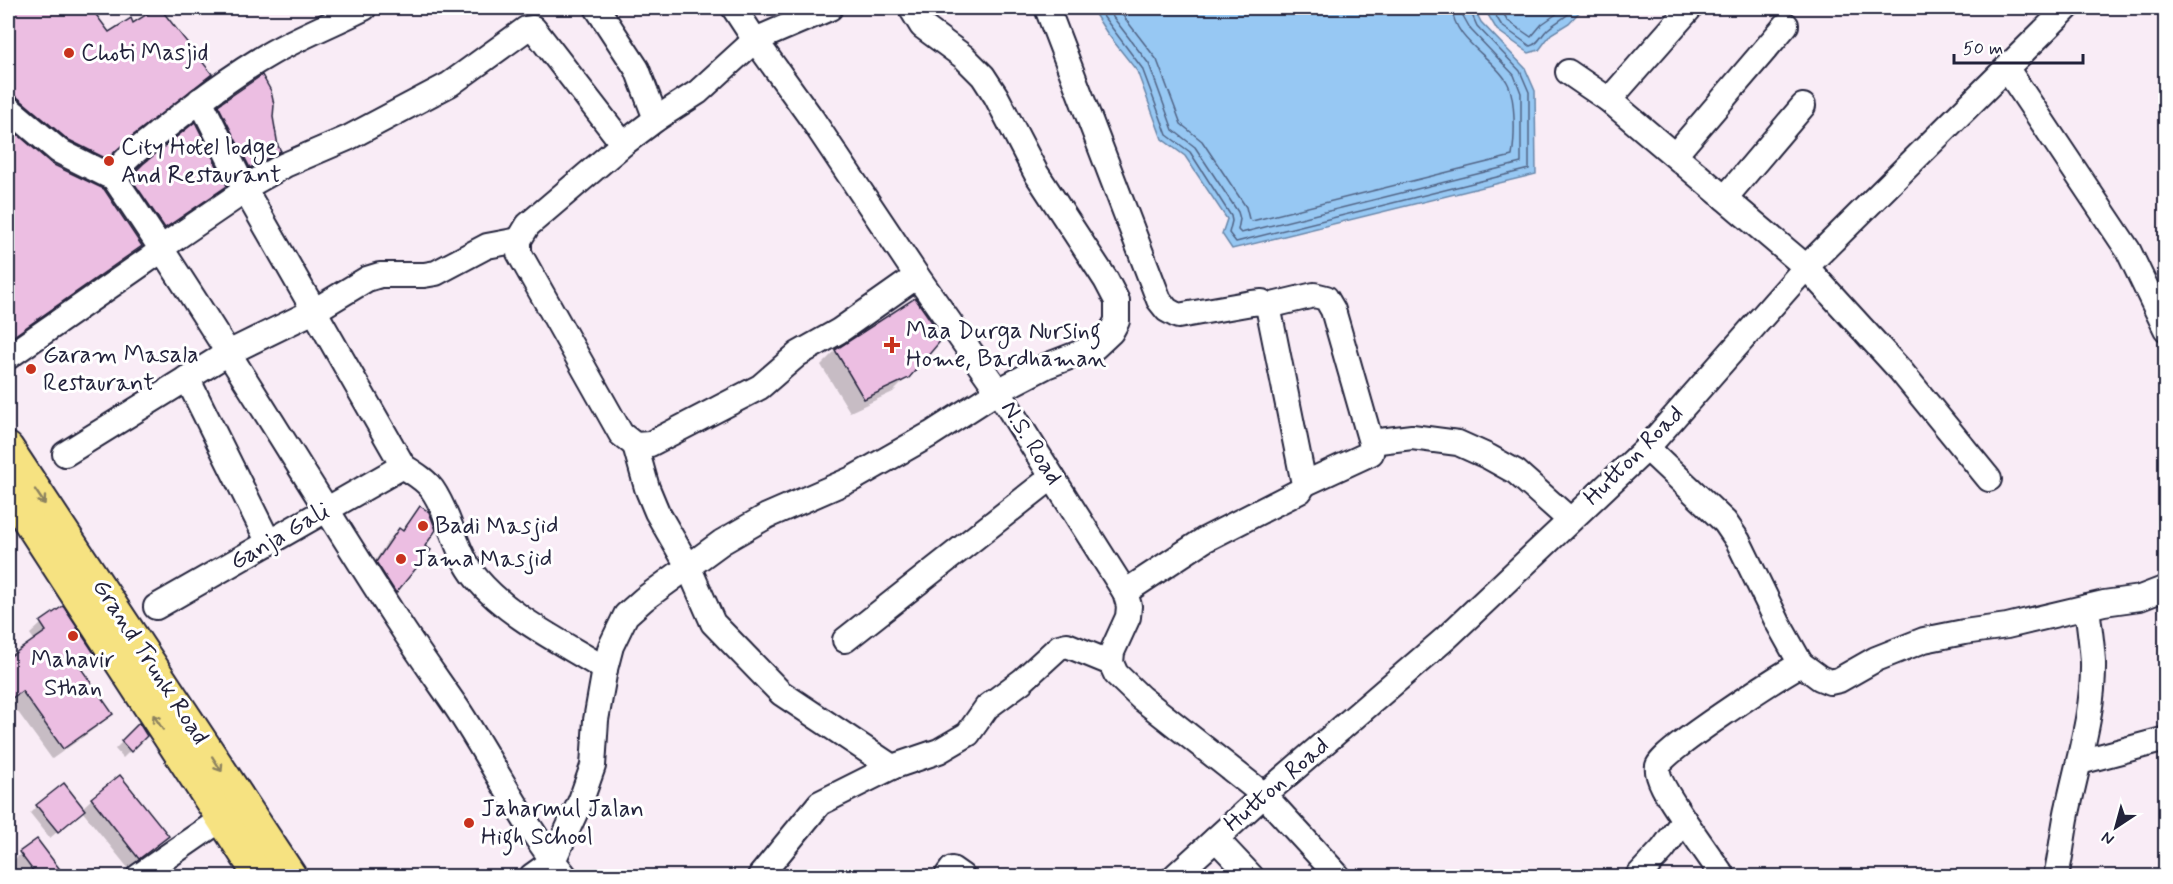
<svg xmlns="http://www.w3.org/2000/svg" width="2173" height="884" font-family="Mynerve,sans-serif">
  <style>
    .water { fill: #97c8f3; stroke: #6886a9; stroke-width: 1.5 }
    .shadow { fill: #0003 }
    .lines { fill: none; stroke-linecap: round; stroke-linejoin: round }
    .shore { stroke: #516485; stroke-width: 1.5 }
    .building { fill: #ecbee2; stroke: #22223b; stroke-width: 1.5 }
    .minor-casing { stroke: #22223b; stroke-width: 28 }
    .major-casing { stroke: #22223b; stroke-width: 34 }
    .minor { stroke: #fff; stroke-width: 24 }
    .major { stroke: #f6e281; stroke-width: 30 }
    .oneway { stroke: #8c825e }
    .poi-dot { fill: #c8321e; stroke: #fff; stroke-width: 2 }
    .labels { text-anchor: middle; dominant-baseline: central; stroke-width: 6; stroke-linejoin: round; paint-order: stroke }
    .poi-label { font-size: 24px; fill: #22223b; stroke: #fff; text-anchor: start }
    .street-label { font-size: 24px; fill: #22223b; stroke: #fff }
  </style>
  <rect width="100%" height="100%" fill="#f9ecf6"/>
  <filter id="ink" filterUnits="userSpaceOnUse"><feTurbulence type="fractalNoise" baseFrequency=".0167" numOctaves="2"/><feDisplacementMap in="SourceGraphic" scale="12" xChannelSelector="R" yChannelSelector="G"/><feConvolveMatrix kernelMatrix="1 2 1 2 8 2 1 2 1" color-interpolation-filters="sRGB"/></filter>
  <g filter="url(#ink)">
    <g class="water">
      <path d="M1091,8H1474L1481,22L1525,68L1535,91L1536,174L1232,249L1222,234L1227,219L1185,156L1162,139L1137,71L1107,33Z"/>
      <path d="M1484,8H1583L1569,23L1551,34L1539,50L1529,53L1497,30Z"/>
    </g>
    <g class="shadow">
      <path d="M8,8H86L108,34L133,25L210,74L121,145L98,167L8,104Z"/>
      <path d="M219,106L271,117L276,146L279,151L269,161L240,177L209,116Z"/>
      <path d="M8,128L141,246L132,254L8,341Z"/>
      <path d="M144,165L225,185L215,196L154,237L121,188Z"/>
      <path d="M914,300L908,377L893,392L850,412L821,365L835,351Z"/>
      <path d="M420,508L423,546L429,550L386,601L368,572L389,539L399,530L401,531Z"/>
      <path d="M63,608L94,656L80,669L111,714L101,724L52,759L10,701L8,703V660L35,641L30,634L41,624Z"/>
      <path d="M139,725L145,736L123,758L115,749Z"/>
      <path d="M92,799L167,836L156,847L128,868L82,811L50,838L30,813L37,806L82,808Z"/>
      <path d="M36,841L64,876H18L9,864Z"/>
    </g>
    <g class="lines">
      <g class="shore">
        <path d="M1097,8L1142,68L1167,135L1190,152L1231,216L1232,221L1229,233L1236,242L1529,169V92L1520,71L1477,26L1469,8"/>
        <path d="M1106,8L1149,64L1173,130L1195,147L1238,212L1240,219L1238,230L1241,233L1521,163V93L1514,75L1471,30L1462,14V8"/>
        <path d="M1117,8L1157,60L1181,124L1202,141L1246,207L1249,219L1252,221L1512,156C1515,138 1516,98 1507,82C1492,56 1454,41 1452,8"/>
        <path d="M1491,8L1502,26L1530,46C1539,44 1541,35 1548,29C1557,21 1567,17 1575,8"/>
        <path d="M1500,8L1508,21L1531,37L1542,24L1565,8"/>
      </g>
    </g>
    <g class="building">
      <path d="M8,8H91L109,32L131,18L133,23L157,8H160L212,74L131,137L107,159L67,139L17,97L8,94Z"/>
      <path d="M262,75L271,91L274,105L273,117L278,146L281,151L250,168L218,105Z"/>
      <path d="M195,122L227,186L165,228L130,177L143,164Z"/>
      <path d="M8,126L52,164L104,189L142,246L8,340Z"/>
      <path d="M915,298L943,338L909,378L864,399L835,350Z"/>
      <path d="M420,506L429,512L436,530L425,546L431,550L396,593L376,562L399,528L403,531Z"/>
      <path d="M63,606L96,656L80,667L113,714L63,749L22,691L8,701V658L46,631L40,622Z"/>
      <path d="M139,723L147,736L131,752L121,741Z"/>
      <path d="M120,775L169,836L139,859L91,798Z"/>
      <path d="M64,783L85,810L58,832L36,805Z"/>
      <path d="M37,839L65,876H37L19,852Z"/>
    </g>
    <g class="lines">
      <defs>
        <g id="minor">
          <path d="M364,8C334,23 302,36 273,52C232,75 194,105 157,134C143,146 123,159 114,175L116,181C212,322 299,468 391,611C412,644 435,676 457,708C494,764 523,825 565,876"/>
          <path d="M597,8L637,69L656,119"/>
          <path d="M734,8L755,40L812,119L917,276L998,391L1125,592L1129,606L1128,617L1112,652L1111,663L1116,674L1141,698L1264,795L1338,876"/>
          <path d="M830,8L755,40L698,92L656,119L623,144L528,225L519,240V253L621,434L635,445L650,444L760,387L798,354L839,331L917,276"/>
          <path d="M1047,8L1159,300L1167,310L1178,316L1252,303L1262,302L1268,306L1304,484L1300,491L1204,540L1125,592"/>
          <path d="M2007,69L2128,250L2166,329"/>
          <path d="M1568,72L1609,100L1806,267L1900,370L1989,479"/>
          <path d="M200,100L244,188L403,466C413,473 425,479 432,489C451,516 455,553 477,579C510,618 562,642 605,669"/>
          <path d="M1609,100L1690,8"/>
          <path d="M8,108L59,151L107,175H114"/>
          <path d="M1675,155L1786,25"/>
          <path d="M1725,198L1803,106"/>
          <path d="M1268,306L1314,295L1326,298L1333,310L1372,446L1371,453L1304,484"/>
          <path d="M8,357L159,252L161,248L243,192L244,188L285,165L348,138L450,84L526,29L533,28L538,34L623,144"/>
          <path d="M187,378L269,543"/>
          <path d="M1371,442L1412,437L1458,443L1489,457L1516,472L1570,520"/>
          <path d="M635,445L647,488L657,512L688,566L713,623L781,693L892,767"/>
          <path d="M1647,448L1725,522L1738,541L1778,623L1801,664L1820,678L1830,682L1839,680L1876,659L1924,640L1964,632L2007,626L2104,603L2140,598L2166,588"/>
          <path d="M65,454L228,353L314,311L367,279L380,275H424L436,273L487,246L519,240"/>
          <path d="M156,607L403,466"/>
          <path d="M845,640L1052,477"/>
          <path d="M2080,762L2166,739"/>
          <path d="M1684,820L1723,876"/>
          <path d="M1216,839L1251,876"/>
          <path d="M139,876L236,809"/>
          <path d="M532,876L553,861L581,800L593,766L596,720L605,669L611,646L626,615L644,599L722,542L767,516L852,479L931,434L998,391L1046,366L1095,347L1111,332L1117,321V301L1106,280L1036,173L996,96L983,76L964,57L922,26L911,8"/>
          <path d="M760,876L820,803L892,767L939,751L968,734L987,707L1022,681L1059,647L1067,645L1111,663"/>
          <path d="M947,876L952,869L962,876"/>
          <path d="M1175,876L1264,795L1446,638L1647,448L1806,267L2067,8"/>
          <path d="M1638,876L1663,849L1684,820C1677,808 1655,780 1658,766C1661,752 1781,675 1801,664"/>
          <path d="M2056,876C2062,852 2063,828 2069,804C2079,757 2094,711 2093,662C2092,644 2089,625 2087,607"/>
        </g>
        <g id="major">
          <path d="M8,448L291,876"/>
          <path d="M8,490L259,876"/>
        </g>
      </defs>
      <use href="#minor" class="minor-casing"/>
      <use href="#major" class="major-casing"/>
      <use href="#minor" class="minor"/>
      <use href="#major" class="major"/>
    </g>
    <defs><path id="oneway-shaft" d="M-6 0H5M1.5-3L5.5 0L1.5 3" fill="none" stroke-width="1.6" stroke-linecap="round" stroke-linejoin="round" transform="scale(1.5)"/></defs>
    <g class="oneway">
      <use href="#oneway-shaft" transform="translate(40 497) rotate(56)"/>
      <use href="#oneway-shaft" transform="translate(158 722) rotate(-123)"/>
      <use href="#oneway-shaft" transform="translate(217 764) rotate(57)"/>
    </g>
  </g>
  <g class="poi-dot">
    <circle cx="69" cy="53" r="6"/>
    <circle cx="109" cy="161" r="6"/>
    <path d="M889 336h6v6h6v6h-6v6h-6v-6h-6v-6h6z"/>
    <circle cx="31" cy="369" r="6"/>
    <circle cx="423" cy="526" r="6"/>
    <circle cx="401" cy="559" r="6"/>
    <circle cx="73" cy="636" r="6"/>
    <circle cx="469" cy="823" r="6"/>
  </g>
  <g class="labels">
    <g class="poi-label">
      <text x="81" y="53">Choti Masjid</text>
      <text x="121" y="147">City Hotel lodge<tspan x="121" dy="28">And Restaurant</tspan></text>
      <text x="906" y="331">Maa Durga Nursing<tspan x="906" dy="28">Home, Bardhaman</tspan></text>
      <text x="43" y="355">Garam Masala<tspan x="43" dy="28">Restaurant</tspan></text>
      <text x="435" y="526">Badi Masjid</text>
      <text x="413" y="559">Jama Masjid</text>
      <text x="73" y="660" text-anchor="middle">Mahavir<tspan x="73" dy="28">Sthan</tspan></text>
      <text x="481" y="809">Jaharmul Jalan<tspan x="481" dy="28">High School</tspan></text>
    </g>
    <g class="street-label">
      <text transform="translate(1031 443) rotate(58)">N.S. Road</text>
      <text transform="translate(1634 456) rotate(-45)">Hutton Road</text>
      <text transform="translate(280 537) rotate(-30)">Ganja Gali</text>
      <text transform="translate(150 662) rotate(57)">Grand Trunk Road</text>
      <text transform="translate(1277 785) rotate(-41)">Hutton Road</text>
    </g>
  </g>
  <rect width="2173" height="884" fill="none" stroke="#fff" stroke-width="30"/>
  <rect x="15" y="15" width="2143" height="854" fill="none" stroke="#22223b" stroke-width="2" filter="url(#ink)"/>
  <g transform="translate(2116 827) rotate(216)" stroke="#ffffff" stroke-width="4.5" paint-order="stroke">
  <path d="M0-4.5L10 22L0 15L-10 22Z" fill="#22223b"/>
  <text y="-9" font-size="16" font-weight="bold" text-anchor="middle" fill="#22223b">N</text>
  </g>
  <path d="M1954 54v9h129v-9" fill="none" stroke="#22223b" stroke-width="3"/>
  <text x="1963" y="54" font-size="18" fill="#22223b" stroke="#ffffff" stroke-width="4.5" paint-order="stroke">50 m</text>
</svg>
